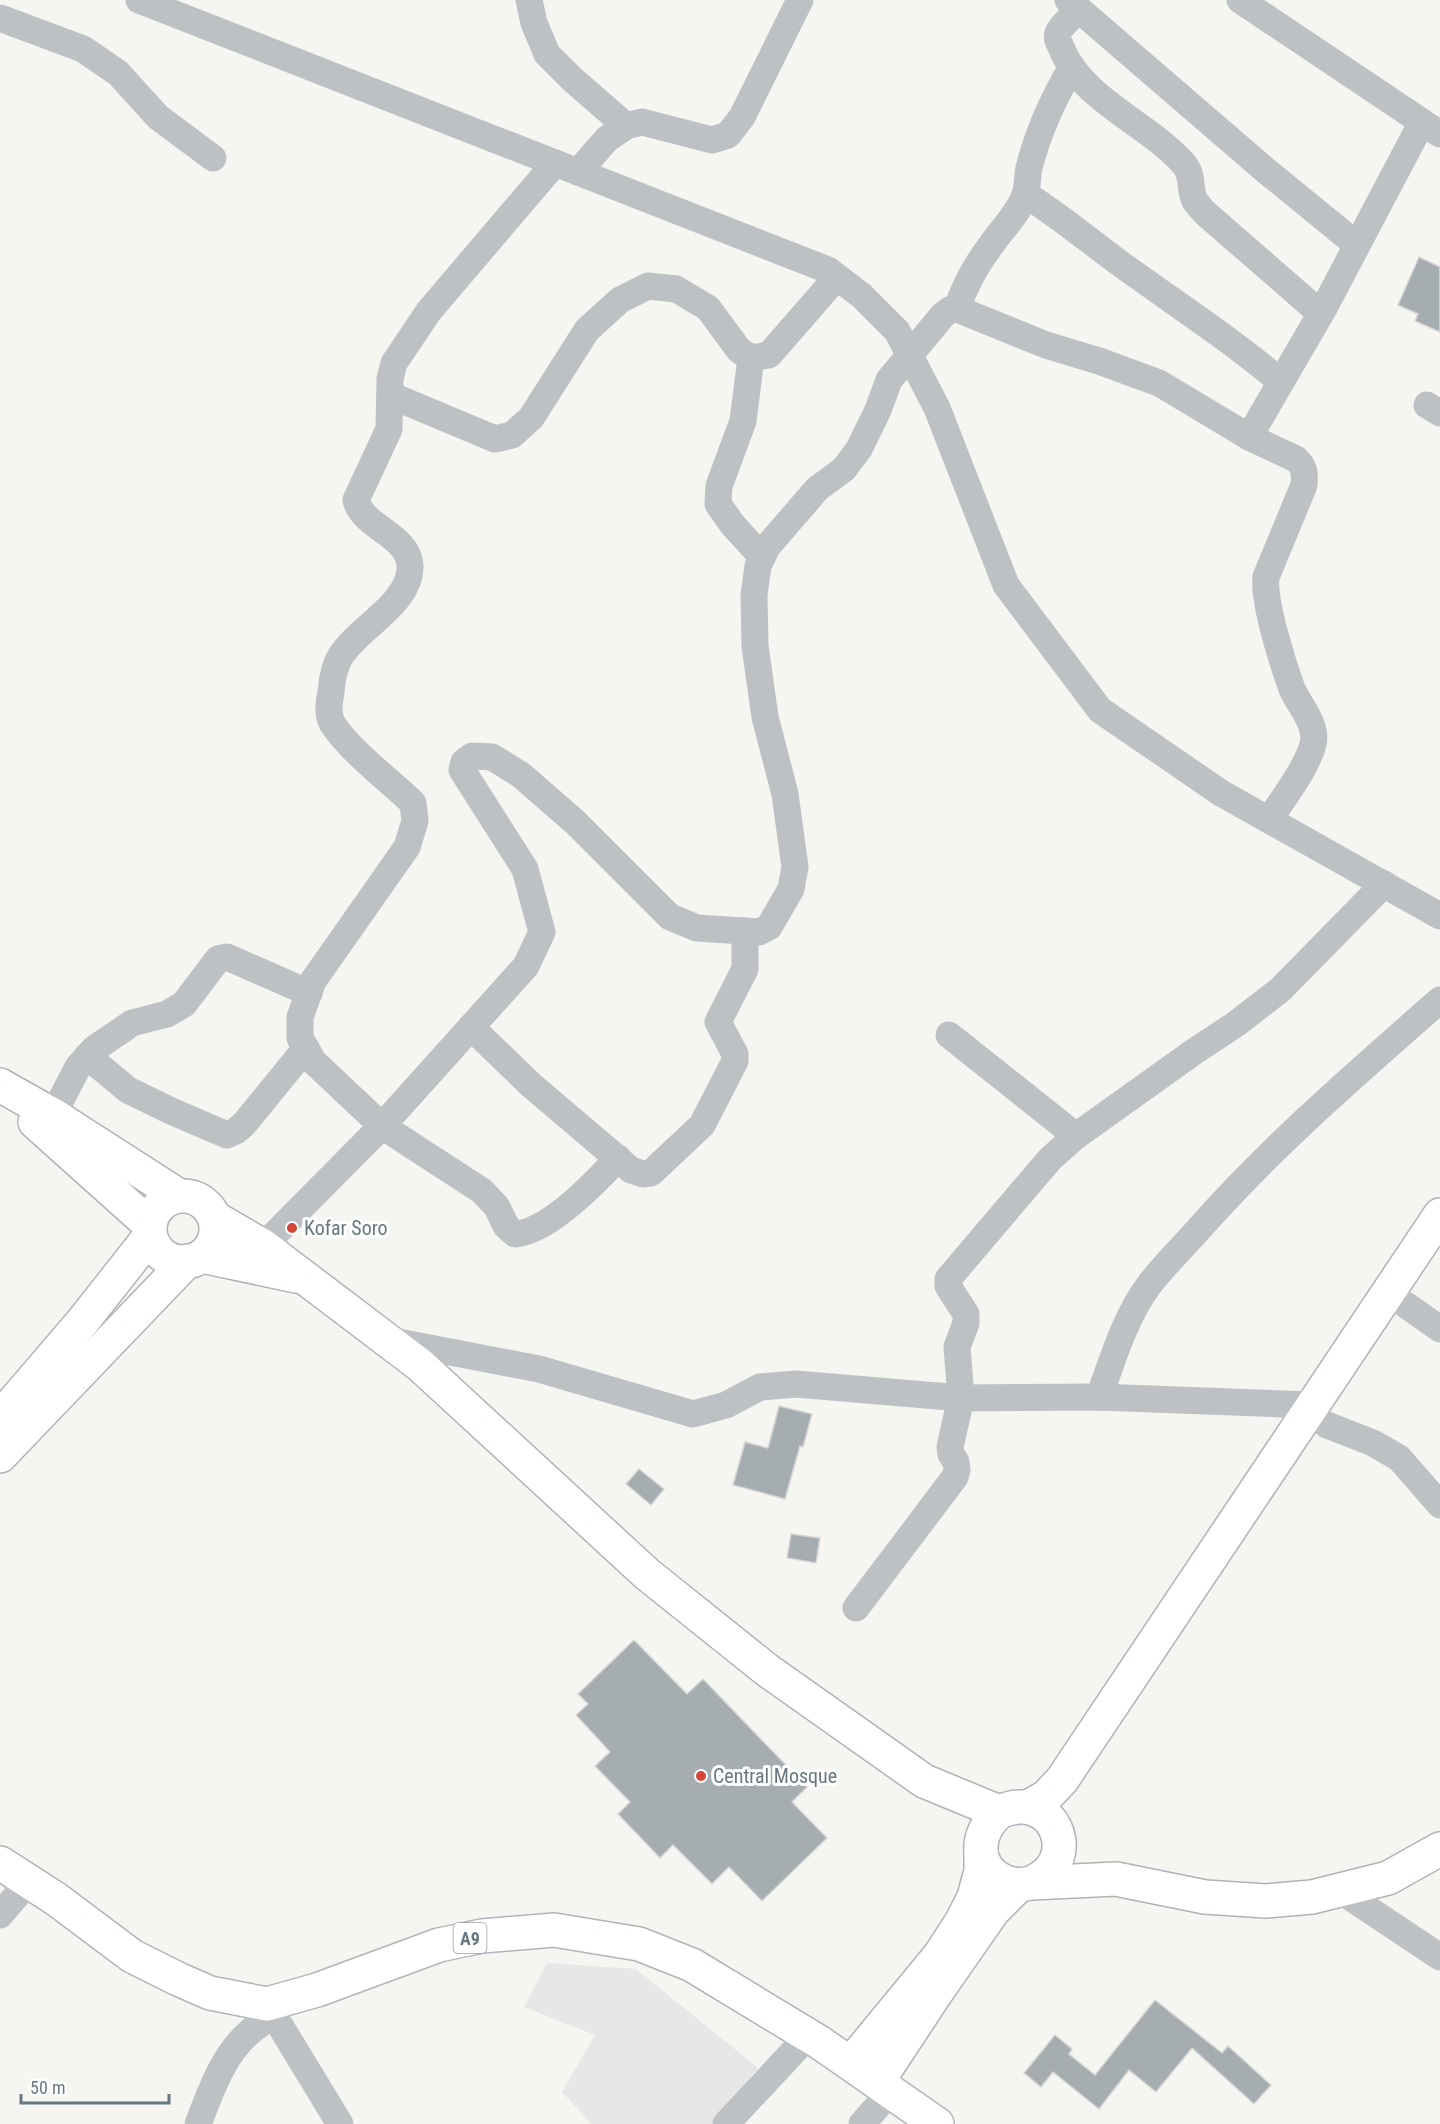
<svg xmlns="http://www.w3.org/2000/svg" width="1440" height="2124" font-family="'Roboto Condensed',sans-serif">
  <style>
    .built { fill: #e6e7e6 }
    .building { fill: #a5adb1; stroke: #d7d6d5; stroke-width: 1.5 }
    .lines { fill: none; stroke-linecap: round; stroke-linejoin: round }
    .major-casing { stroke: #aeb4b6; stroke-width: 36 }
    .highway-casing { stroke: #b0b5b7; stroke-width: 36 }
    .minor { stroke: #bdc1c4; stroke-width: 27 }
    .major { stroke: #fff; stroke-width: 33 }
    .highway { stroke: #fff; stroke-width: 33 }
    .poi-dot { fill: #d14636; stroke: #fff; stroke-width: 2 }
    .labels { text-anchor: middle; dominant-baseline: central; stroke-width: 6; stroke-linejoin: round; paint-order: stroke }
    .shield { fill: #fff; stroke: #95a0a6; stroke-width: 1.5 }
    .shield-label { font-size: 18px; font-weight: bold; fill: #677880 }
    .poi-label { font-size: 20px; fill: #677880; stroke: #fff; text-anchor: start }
  </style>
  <rect width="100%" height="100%" fill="#f5f5f2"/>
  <path class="built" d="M547,1963L636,1969L758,2068L712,2124H592L562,2092L595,2035L524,2007Z"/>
  <g class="building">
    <path d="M1419,257L1440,267V332L1415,321L1418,314L1398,305Z"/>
    <path d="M779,1406L812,1414L803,1447L800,1446L785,1499L733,1485L745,1442L768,1448Z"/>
    <path d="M639,1469L664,1489L651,1505L626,1484Z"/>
    <path d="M791,1534L820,1538L816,1563L787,1558Z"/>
    <path d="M634,1640L687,1694L703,1679L807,1787L792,1802L827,1838L762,1901L729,1867L712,1884L673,1845L660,1858L618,1814L630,1802L595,1766L610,1752L576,1715L588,1704L578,1694Z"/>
    <path d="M1155,2000L1222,2053L1228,2046L1271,2085L1254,2104L1192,2048L1156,2092L1129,2070L1099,2109L1053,2072L1041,2087L1024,2073L1055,2035L1072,2049L1069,2054L1095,2075Z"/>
  </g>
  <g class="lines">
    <defs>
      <g id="major">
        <path d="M0,1085L53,1115L179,1196"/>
        <path d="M35,1122L150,1225"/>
        <circle cx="183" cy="1229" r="33"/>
        <path d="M215,1218L263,1246L420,1365L647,1574L767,1670L924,1781L999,1812C1055,1788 1082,1859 1035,1881C1025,1886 1013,1885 1003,1881C972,1865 976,1833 999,1812"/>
        <path d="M202,1256L296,1276"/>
        <path d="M1028,1807L1046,1797L1062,1780L1440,1215"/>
        <path d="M1032,1883L1116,1879L1205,1897L1266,1901L1312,1897L1388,1878L1440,1849"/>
        <path d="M851,2063L940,1955L962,1921L974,1897L981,1871V1851"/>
        <path d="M878,2081L936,1993L993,1911L1019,1885"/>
      </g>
      <g id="highway">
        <path d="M0,1418L83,1321L150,1236"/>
        <path d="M0,1456L187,1261"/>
        <path d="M0,1863L56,1899L132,1956L178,1979L210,1993L267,2004L317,1990L439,1945L482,1936L554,1930L639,1944L692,1965L819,2042L937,2124"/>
      </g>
    </defs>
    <use href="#major" class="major-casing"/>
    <use href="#highway" class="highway-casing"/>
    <g class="minor">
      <path d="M139,0L828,270L862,296L897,331L937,408L1006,585L1100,710L1221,793L1440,916"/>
      <path d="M529,0L534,23L547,54L572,79L626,126"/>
      <path d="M1068,0L1264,169L1357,245"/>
      <path d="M1240,0L1440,134"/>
      <path d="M1079,9C1073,16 1061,25 1058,33C1056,38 1059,43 1061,47C1080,98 1147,123 1183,163C1195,177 1188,187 1195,201C1197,204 1201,208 1204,212L1320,313"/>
      <path d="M0,18L83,49L118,73L158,117L213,158"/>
      <path d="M555,163L429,311L394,363L390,379L389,429L356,500C362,527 408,535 410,565C412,603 358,627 340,657C334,667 332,680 331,692C329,702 327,713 332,723C348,749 390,781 413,803L415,821L407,847L313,981L300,1017V1038L313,1061L382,1126L482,1191L497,1207L506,1226L515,1234C548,1232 596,1182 618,1158"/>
      <path d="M578,172L607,139L626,126L642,122L712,140L728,135L742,117L800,0"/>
      <path d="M1025,194C1058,215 1087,239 1118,262C1173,302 1229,338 1281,382"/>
      <path d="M957,309C965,284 976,265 991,245C1003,228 1018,214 1025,195C1028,187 1027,177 1029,168C1038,132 1053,99 1072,67"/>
      <path d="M751,358L743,421L719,486L718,504L732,524L762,557"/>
      <path d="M390,395L495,439L512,435L531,418L587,330L620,300L648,286L676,289L708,308L739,350L751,358L769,355L837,277"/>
      <path d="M1427,405L1440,413"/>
      <path d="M1249,437L1324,308L1422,122"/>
      <path d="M471,1027L531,1085L631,1170L643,1174L651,1173L702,1125L735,1061V1054L718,1022L745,969V931"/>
      <path d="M949,1035L1076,1136"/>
      <path d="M87,1056L128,1090L171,1111L227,1135L236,1131L244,1124L306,1048"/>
      <path d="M53,1115L78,1067L94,1049L132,1023L167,1014L184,1004L218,959L227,957L309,993"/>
      <path d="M263,1246L382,1126L526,966L542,932L525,869L462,770L464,762L472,756L492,757L521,775L575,822L670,917L697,928L759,932L769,927L791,889L795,867L785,794L765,717L755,646L754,595L758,566L767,547L817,489L844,469L859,449L878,410L889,380L943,315L951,309H957L1046,345L1099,361L1159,383L1249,437L1296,459C1305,467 1305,474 1304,485L1266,577C1263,602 1283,664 1292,689C1299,705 1318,725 1313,744C1308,766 1282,800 1269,820"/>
      <path d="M1406,1305L1440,1329"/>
      <path d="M388,1340L539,1369L693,1414L726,1405L760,1387L796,1384L961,1398L1099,1397L1312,1405"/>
      <path d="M1099,1397C1113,1359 1125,1317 1149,1285C1164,1265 1182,1248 1198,1230C1272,1146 1356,1074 1440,1000"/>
      <path d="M1327,1425L1373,1443L1399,1458L1440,1505"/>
      <path d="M856,1608L955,1477L957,1470L956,1462L951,1454L950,1447L961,1398L957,1347L966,1323V1314L948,1286V1279L1050,1159L1076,1136L1195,1051L1236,1024L1281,989L1384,884"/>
      <path d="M1341,1891L1440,1957"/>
      <path d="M0,1915L29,1881"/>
      <path d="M267,2004L340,2124"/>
      <path d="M198,2124C211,2091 223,2054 251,2031C258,2025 267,2020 274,2015"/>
      <path d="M726,2124L808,2036"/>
      <path d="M862,2124L891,2091"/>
    </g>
    <use href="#major" class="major"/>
    <use href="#highway" class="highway"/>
  </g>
  <g class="poi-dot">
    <circle cx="292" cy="1228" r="6"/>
    <circle cx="701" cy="1776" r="6"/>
  </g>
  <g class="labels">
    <rect class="shield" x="453.5" y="1923" width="33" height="30" rx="4.5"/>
    <g class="shield-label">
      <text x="470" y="1938">A9</text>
    </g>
    <g class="poi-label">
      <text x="304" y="1228">Kofar Soro</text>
      <text x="713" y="1776">Central Mosque</text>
    </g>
  </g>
  <path d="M21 2094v9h148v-9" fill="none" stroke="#677880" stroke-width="3"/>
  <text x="30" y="2094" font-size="18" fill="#677880" stroke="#ffffff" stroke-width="4.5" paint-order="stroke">50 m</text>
</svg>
